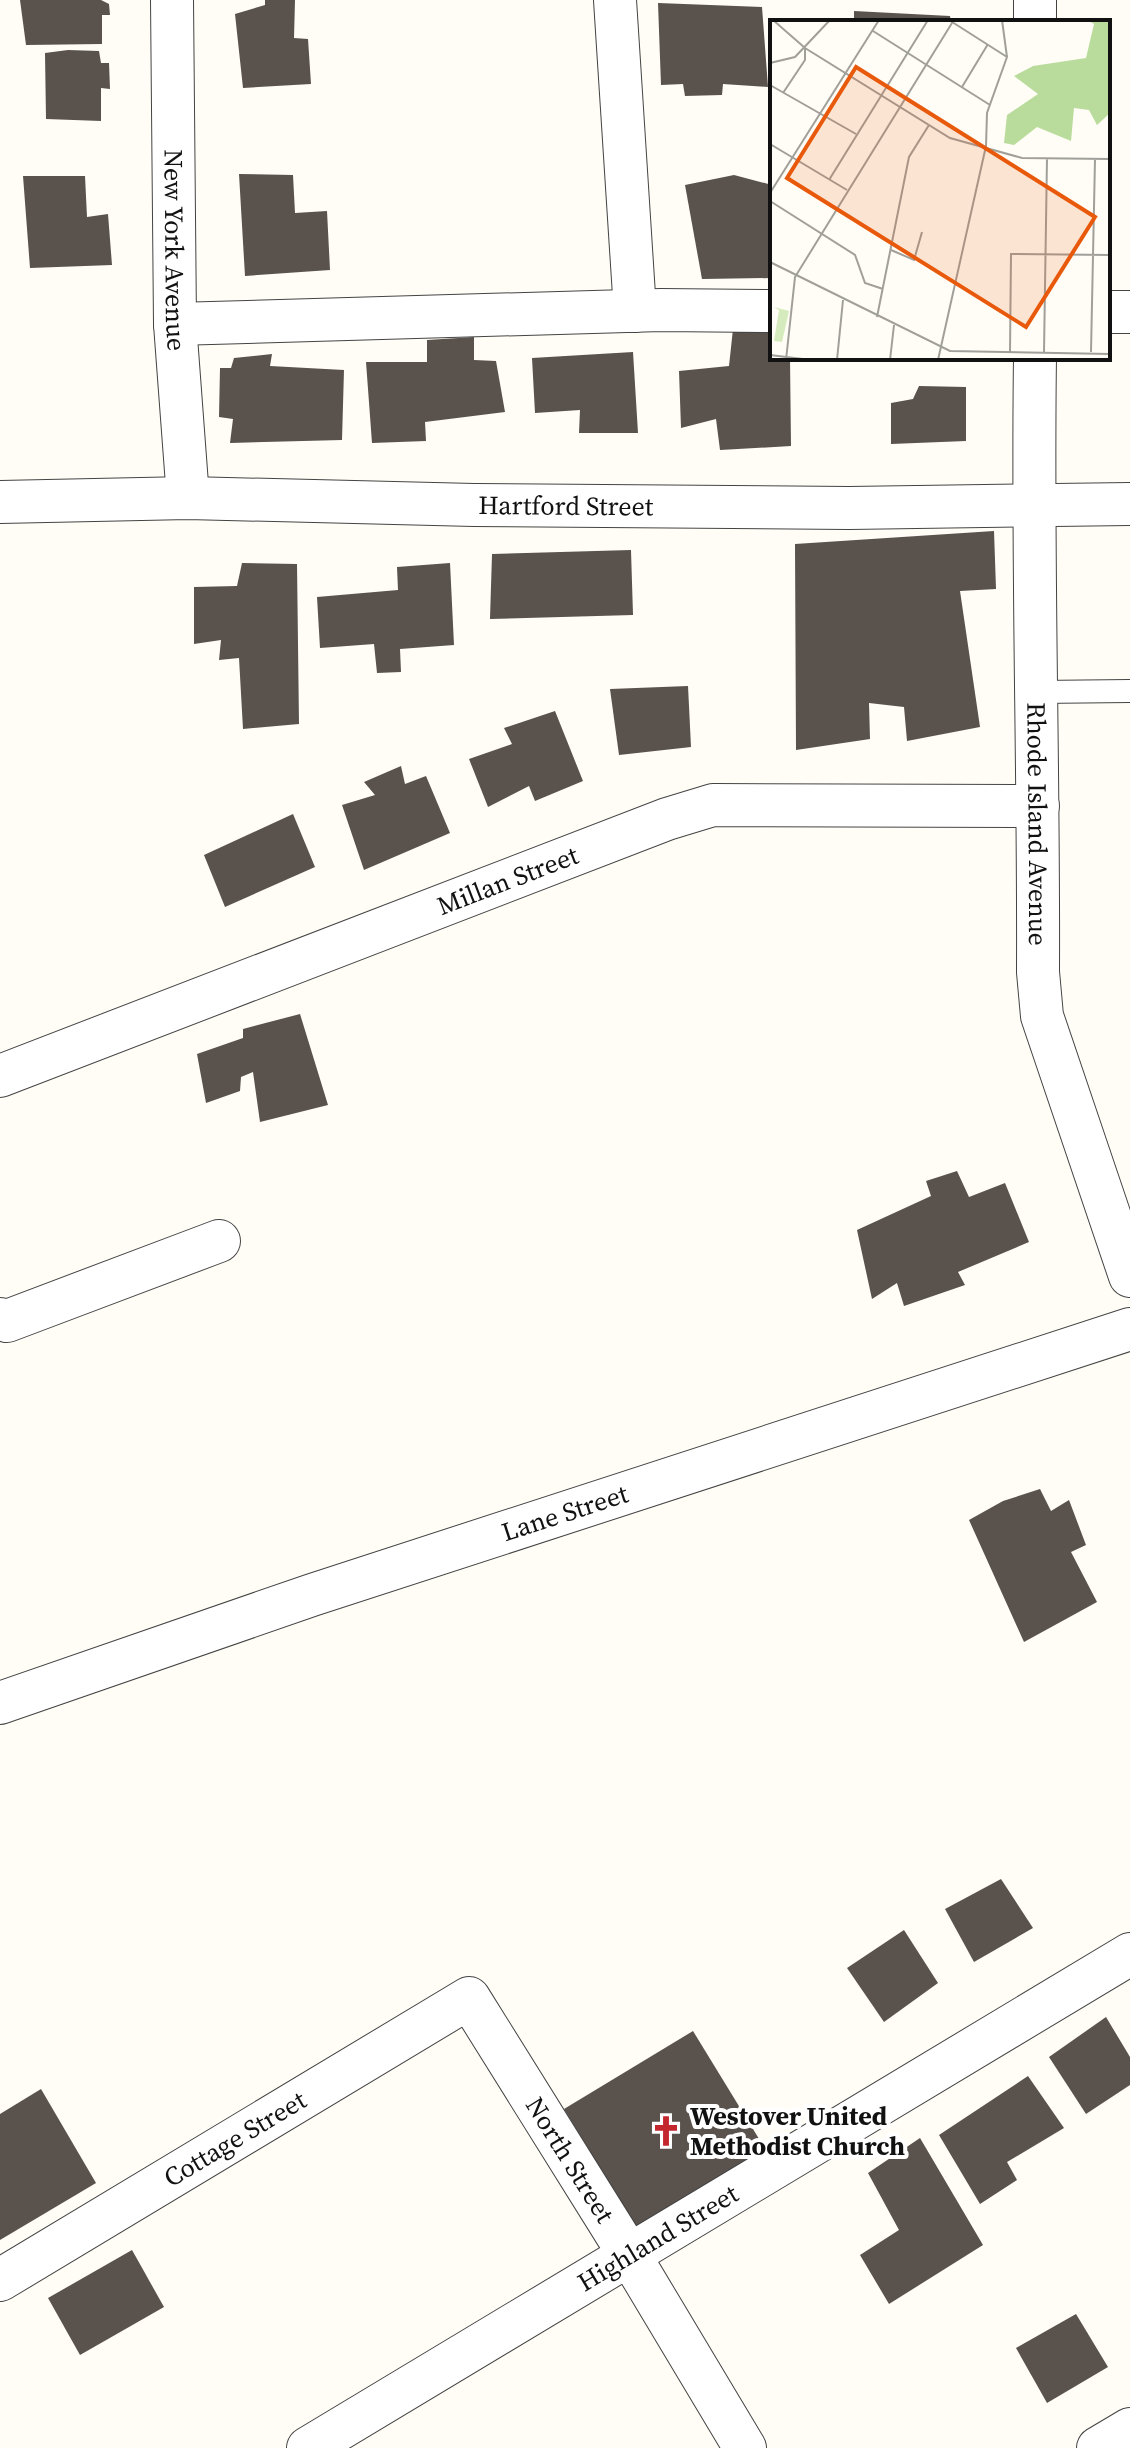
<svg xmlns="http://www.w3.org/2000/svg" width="1130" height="2448" font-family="'Source Serif 4',serif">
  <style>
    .building { fill: #5a524d }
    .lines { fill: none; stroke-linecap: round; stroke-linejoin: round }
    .lane-casing { stroke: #444; stroke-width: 24 }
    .street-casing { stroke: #444; stroke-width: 44 }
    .lane { stroke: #fff; stroke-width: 22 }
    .street { stroke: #fff; stroke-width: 42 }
    .labels { text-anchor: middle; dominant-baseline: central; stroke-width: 8; stroke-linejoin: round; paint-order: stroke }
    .street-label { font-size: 26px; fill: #111; stroke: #fff }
    .poi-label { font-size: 26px; font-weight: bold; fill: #111; stroke: #fff; text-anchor: start }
    .inset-road { fill: none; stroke: #a09f9a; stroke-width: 2 }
    .view { fill: #e8590c; fill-opacity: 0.15; stroke: #e8590c; stroke-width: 4 }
    .inset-edge { fill: none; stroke: #111; stroke-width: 4 }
  </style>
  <rect width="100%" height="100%" fill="#fffdf5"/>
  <g class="building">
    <path d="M20,0H101L109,4L110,15H102V44L26,45Z"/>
    <path d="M265,0H295L294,38L308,39L311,84L243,88L235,14L265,5Z"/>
    <path d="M658,3L762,7L768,87L723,84L722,95L685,96L683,84L661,85Z"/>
    <path d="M854,11L950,16L951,22H854Z"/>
    <path d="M68,50L99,51L101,63H109L110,89L101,88V121L46,119L45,53Z"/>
    <path d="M239,174L293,175L295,213L327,211L330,270L245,276Z"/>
    <path d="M734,175L772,185V278L702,279L685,185Z"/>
    <path d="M23,176H85L87,217L108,214L112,265L30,268Z"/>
    <path d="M733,329L772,330V358H790L791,446L720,450L716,419L681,428L679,371L729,366Z"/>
    <path d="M474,337V360L496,361L505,412L425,422L426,441L372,443L366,362H427V340Z"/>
    <path d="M633,352L638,433H579L580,410L535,413L532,358Z"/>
    <path d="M272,354L270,366L344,370L342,440L230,443L233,419L219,417L220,368H231L234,358Z"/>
    <path d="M919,386L966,387V441L891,444V403L913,399Z"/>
    <path d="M994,531L996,589L960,591L980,727L907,741L904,707L869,703L870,739L796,750L795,544Z"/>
    <path d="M631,550L633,615L490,619L492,554Z"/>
    <path d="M242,563L297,564L299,724L243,729L239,658L219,660L221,640L194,644V587L237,586Z"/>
    <path d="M450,563L454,645L400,649L401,672L377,673L374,644L320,648L317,597L398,590L397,567Z"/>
    <path d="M688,686L691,747L619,755L610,689Z"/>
    <path d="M555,711L583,781L535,801L529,786L488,807L469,759L512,744L504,728Z"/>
    <path d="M401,766L405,784L426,776L450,833L364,870L342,805L375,795L364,782Z"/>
    <path d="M293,814L315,867L225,907L204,855Z"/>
    <path d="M300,1014L328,1105L260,1122L253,1072L241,1077L240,1091L206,1103L197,1054L243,1038V1029Z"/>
    <path d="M957,1171L969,1197L1005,1183L1029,1242L958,1272L965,1285L904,1306L897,1283L872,1299L857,1230L931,1196L926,1181Z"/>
    <path d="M1040,1489L1051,1511L1069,1500L1086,1545L1071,1552L1097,1602L1024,1642L969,1520L1003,1501Z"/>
    <path d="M1001,1879L1033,1928L974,1962L945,1909Z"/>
    <path d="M904,1930L938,1983L884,2022L847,1968Z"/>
    <path d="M1106,2017L1130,2057V2085L1086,2114L1049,2057Z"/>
    <path d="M693,2031L767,2152L638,2231L564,2109Z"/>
    <path d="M1028,2076L1064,2128L1007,2162L1017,2180L980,2204L939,2135Z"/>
    <path d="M41,2089L96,2183L0,2240V2114Z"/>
    <path d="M920,2138L983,2245L889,2304L860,2255L899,2230L868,2173Z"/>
    <path d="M132,2250L164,2307L80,2355L48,2298Z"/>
    <path d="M1076,2314L1108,2367L1047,2403L1016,2348Z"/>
  </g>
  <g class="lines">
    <defs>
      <path id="lane" d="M1037,692L1130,691"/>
      <g id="street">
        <path id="s1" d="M172,0L175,324L188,498"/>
        <path d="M615,0L635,311"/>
        <path d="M1035,0V22"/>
        <path d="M1108,312H1130"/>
        <path d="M175,324L661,310L772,311"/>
        <path id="s2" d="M1035,358C1032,563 1039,767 1038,972L1042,1016L1130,1276"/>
        <path id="s3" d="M0,502L188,498L474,505L849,508L1130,504"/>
        <path id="s4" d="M0,1076L667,819L713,805L1038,806"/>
        <path d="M0,1319L7,1321L219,1241"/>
        <path id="s5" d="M0,1703L312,1595L1130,1329"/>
        <path id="s6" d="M0,2280L469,1998L630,2256L745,2448"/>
        <path id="s7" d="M308,2448L1130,1954"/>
        <path d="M1098,2448L1130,2429"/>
      </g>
    </defs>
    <use href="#lane" class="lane-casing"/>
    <use href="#street" class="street-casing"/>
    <use href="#lane" class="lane"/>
    <use href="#street" class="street"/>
  </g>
  <defs>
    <symbol id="church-bare" viewBox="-9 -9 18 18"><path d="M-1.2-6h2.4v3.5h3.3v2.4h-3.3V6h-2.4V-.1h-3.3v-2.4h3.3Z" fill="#c4262e" stroke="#fff" stroke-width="2.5" paint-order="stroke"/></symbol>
  </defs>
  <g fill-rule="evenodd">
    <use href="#church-bare" x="644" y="2109" width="44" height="44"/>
  </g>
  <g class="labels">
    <g class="street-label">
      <text stroke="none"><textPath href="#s1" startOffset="250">New York Avenue</textPath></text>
      <text stroke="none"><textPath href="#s3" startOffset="566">Hartford Street</textPath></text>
      <text stroke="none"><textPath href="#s2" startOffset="466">Rhode Island Avenue</textPath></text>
      <text stroke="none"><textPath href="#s4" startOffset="544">Millan Street</textPath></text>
      <text stroke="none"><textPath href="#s5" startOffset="596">Lane Street</textPath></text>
      <text stroke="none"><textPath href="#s6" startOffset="274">Cottage Street</textPath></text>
      <text stroke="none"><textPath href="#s6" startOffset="738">North Street</textPath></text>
      <text stroke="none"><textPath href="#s7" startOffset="408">Highland Street</textPath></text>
    </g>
    <g class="poi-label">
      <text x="690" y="2116">Westover United<tspan x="690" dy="30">Methodist Church</tspan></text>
    </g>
  </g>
  <g transform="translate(770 20)">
    <rect width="340" height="340" fill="#fffdf5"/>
    <path d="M4,287L19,291L12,322L4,321L9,290Z" fill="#d5ebbd"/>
    <path d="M318,0H340V93L327,105L319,90L304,88L301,121L267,107L244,125L234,123L237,95L268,74L244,56L263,46L316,38L324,4Z" fill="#b9dc9c"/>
    <path class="inset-road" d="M3,0L35,28L180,118L252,138L340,139M179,0L237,37M103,11L220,85M0,43L25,37L60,0M0,65L86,114M192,67L218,24M13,73L35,40V28M0,124L77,170M59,160L158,0M0,173L109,0M0,181L85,235L95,263L113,269M121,230L144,240L152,212M0,242L180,331L340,334M107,297L139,137L159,105M274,332L277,138M321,332L325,139M240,333L241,234L340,235M0,335L41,340M16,340L25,257L182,3M67,340L73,280M120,340L124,305M168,340L216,126L217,93L237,37L232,0"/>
    <path class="view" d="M86,47L325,197L256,307L17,158Z"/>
    <rect width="340" height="340" class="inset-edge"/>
  </g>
</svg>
